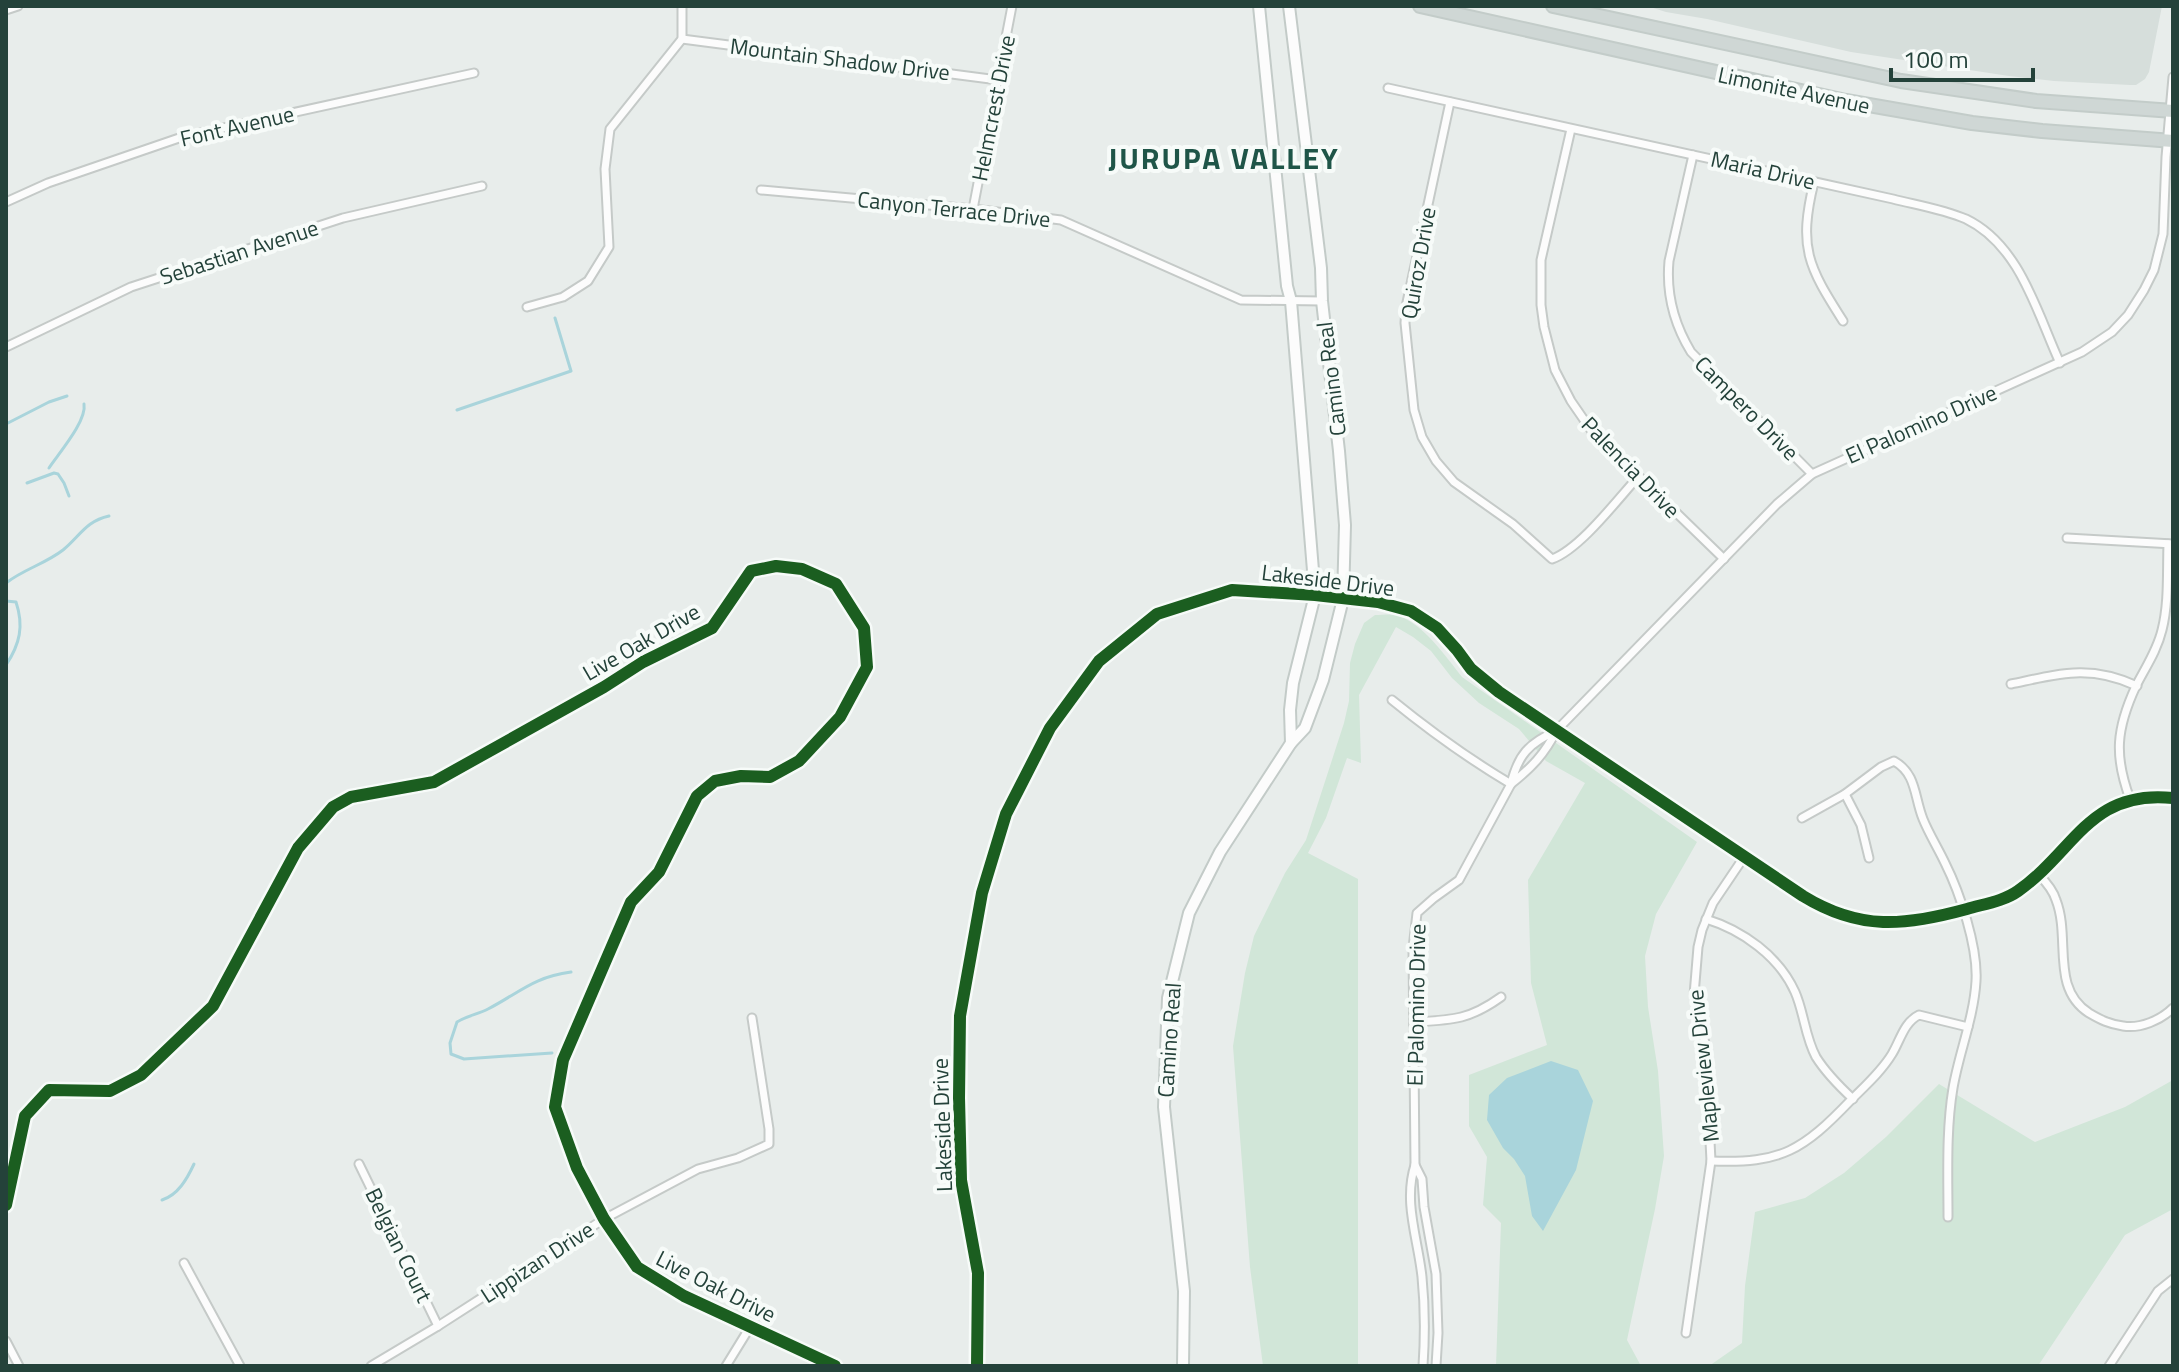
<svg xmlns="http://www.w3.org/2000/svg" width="2179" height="1372" font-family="'Titillium Web',sans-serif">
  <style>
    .built { fill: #d6dedb }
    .green { fill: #d1e6d8 }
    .water { fill: #a9d4db }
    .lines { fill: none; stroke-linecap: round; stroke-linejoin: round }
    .stream { stroke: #a9d4db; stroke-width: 3 }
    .minor-casing { stroke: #c5cac8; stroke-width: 11 }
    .secondary-casing { stroke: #c3cbc8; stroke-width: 14 }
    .primary-casing { stroke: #c3ccc9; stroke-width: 16 }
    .minor { stroke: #fcfcfc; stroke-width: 7 }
    .secondary { stroke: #fcfcfc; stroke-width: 10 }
    .primary { stroke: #cfd7d5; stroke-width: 12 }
    .cycleway-casing { stroke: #f7fbf9; stroke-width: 17 }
    .cycleway { stroke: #1b5e20; stroke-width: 12 }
    .labels { text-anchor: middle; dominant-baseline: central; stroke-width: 8; stroke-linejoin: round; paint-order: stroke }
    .street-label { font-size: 22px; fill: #24423a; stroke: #f7fbf9 }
    .district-label { font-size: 30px; font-weight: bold; letter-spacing: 2px; fill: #1f5548; stroke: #f7fbf9 }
  </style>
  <rect width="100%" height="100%" fill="#e8edeb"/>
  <path class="built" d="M1647,6H2162L2149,72L2145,79L2136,85H2130L2054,81L2009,76L1851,52L1707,19L1666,12Z"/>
  <g class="green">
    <path d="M1375,615C1381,615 1390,614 1395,615C1422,621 1446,657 1462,677L1697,842L1656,914L1645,956L1648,1007L1658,1071L1664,1156L1655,1209L1627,1340L1641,1366H1496L1501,1223L1483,1205L1487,1157L1469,1126V1075L1547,1045L1531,983L1528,880L1585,783L1546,761L1519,729L1479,703L1452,678L1431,651L1413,637L1396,627L1359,695L1361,763L1347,758L1326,818L1308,853L1358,879V1366H1263L1250,1267L1233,1046L1245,973L1254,936L1285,873L1306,840L1344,723L1349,701L1350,663L1355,644L1364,623Z"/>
    <path d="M2173,1080V1209L2125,1235L2038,1366H1709L1742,1343L1745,1286L1755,1212L1805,1198L1844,1173L1886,1137L1939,1084L2035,1142L2125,1107Z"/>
  </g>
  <path class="water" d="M1551,1061L1578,1070L1593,1101L1576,1170L1543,1231L1532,1216L1525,1176L1514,1159L1503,1148L1487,1120L1489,1095L1507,1078Z"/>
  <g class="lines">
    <g class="stream">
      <path d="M457,410L571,371L555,318"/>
      <path d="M6,424L49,402L67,396"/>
      <path d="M49,468C59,453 87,421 84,404"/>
      <path d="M27,483L54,473L58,474L64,483L69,496"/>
      <path d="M6,583C24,569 45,564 63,550C80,536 86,521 109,516"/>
      <path d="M6,601L16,602C24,626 20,644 6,665"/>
      <path d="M552,1053L464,1059L451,1054L450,1043L457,1022C467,1016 478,1014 488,1009C519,993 533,977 571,972"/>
      <path d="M162,1200C178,1195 187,1179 194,1164"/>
    </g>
    <defs>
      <g id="minor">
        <path d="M6,10L18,6"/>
        <path d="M682,39L998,80"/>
        <path d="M1388,88L1893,199C1917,205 1943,209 1966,219C2020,245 2037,313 2060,363"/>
        <path d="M1450,102L1406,307L1405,323L1414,410L1422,437L1436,461L1454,482L1513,524L1552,559C1580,549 1617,500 1638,477"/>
        <path d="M1571,129L1541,260V305L1544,327L1555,370L1571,401L1591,430L1724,559"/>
        <path d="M1693,155L1669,261C1666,294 1674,324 1691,352L1812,474"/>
        <path d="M1814,182C1798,248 1808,266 1843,321"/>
        <path d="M761,190L973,209L1061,220L1241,300L1322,301"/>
        <path d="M6,202L48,183L182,137L474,73"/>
        <path d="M973,209L1012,6"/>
        <path d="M527,307L563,297L588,281L609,247L605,169L610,129L682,39V6"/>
        <path d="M6,347L131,287L343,218L482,186"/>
        <path d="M2067,538L2173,544"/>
        <path d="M2011,684C2059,674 2089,664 2137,686"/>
        <path d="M1392,700C1430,731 1469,759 1511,784L1459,880L1434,898L1417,913L1413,948L1415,1165C1403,1202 1418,1239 1422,1277C1425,1307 1425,1336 1423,1366"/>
        <path d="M1556,731C1529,743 1518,755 1511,784C1531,768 1545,754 1556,731L1777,504L1812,474L2082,352L2112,332L2128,315L2144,290L2154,270L2163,234L2166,157L2173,77"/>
        <path d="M1845,794L1861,825L1869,858"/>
        <path d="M2130,799C2114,756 2116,729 2136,686C2145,668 2157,651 2162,630C2169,603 2167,572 2168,544"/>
        <path d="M1802,818L1845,794L1881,767L1894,761C1917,774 1914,797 1923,819C1929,834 1938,848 1945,863C1960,893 1978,947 1976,981C1974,1017 1959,1053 1953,1088C1946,1130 1948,1175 1948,1217"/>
        <path d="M2039,875C2046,882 2053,890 2056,900C2071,938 2050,988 2089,1013C2101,1020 2109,1024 2123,1026C2140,1029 2161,1020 2173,1008"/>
        <path d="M1706,919C1742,930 1779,956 1795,992C1804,1012 1805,1037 1816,1057C1826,1073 1839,1086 1853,1099"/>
        <path d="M1414,1022C1452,1020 1469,1020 1501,997"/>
        <path d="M1711,1161C1782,1164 1803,1150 1851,1100C1865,1086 1881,1072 1892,1054C1900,1041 1904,1022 1919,1015L1968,1027"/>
        <path d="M359,1164L438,1326"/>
        <path d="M1415,1165L1422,1179L1424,1207L1436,1274L1438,1333L1436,1366"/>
        <path d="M6,1205L25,1116L49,1090L110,1091L141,1075L213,1006L298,848L333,807L351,797L434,782L604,687L643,662L712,628L751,571L776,566L802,569L836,584L864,628L867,667L840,717L799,761L770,777L741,776L715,781L697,796L659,872L631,902L563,1060L555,1107L577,1168L604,1219L637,1267L684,1296L835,1366"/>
        <path d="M184,1263L240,1366"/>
        <path d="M1686,1333L1711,1161L1705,1043L1694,995L1698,947L1702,930L1713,903L1744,857"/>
        <path d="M6,1341L19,1366"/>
        <path d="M371,1366L438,1326L604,1219L698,1169L738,1158L769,1144V1129L752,1018"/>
        <path d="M726,1366L750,1327"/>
        <path d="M977,1366L978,1273L961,1180L959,1098L960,1016L982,893L1006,814L1050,728L1099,661L1157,614L1232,590L1315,595L1378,602L1411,611L1437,628L1457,650L1471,669L1499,692L1803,896C1860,931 1905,926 1967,909C1984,904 2004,901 2018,891C2075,851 2090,789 2173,798"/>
        <path d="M2109,1366L2158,1291L2173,1279"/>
      </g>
      <g id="secondary">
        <path d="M1259,6L1287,286L1291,301L1315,595L1293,683L1290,710L1291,743"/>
        <path d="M1183,1366L1184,1291L1164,1107L1168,998L1189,913L1220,852L1291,743L1305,728L1323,680L1343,599L1345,525L1339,451L1322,301L1321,268L1289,6"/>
      </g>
      <g id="primary">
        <path d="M1420,6L1846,101L1972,123L2042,131L2173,141"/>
        <path d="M1553,6L1901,81L2036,101L2173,111"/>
      </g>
    </defs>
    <use href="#minor" class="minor-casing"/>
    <use href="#secondary" class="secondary-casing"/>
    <use href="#primary" class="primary-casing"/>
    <use href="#minor" class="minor"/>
    <use href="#secondary" class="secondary"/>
    <use href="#primary" class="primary"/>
    <defs>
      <g id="cycleway">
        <path d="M6,1205L25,1116L49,1090L110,1091L141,1075L213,1006L298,848L333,807L351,797L434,782L604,687L643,662L712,628L751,571L776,566L802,569L836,584L864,628L867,667L840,717L799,761L770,777L741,776L715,781L697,796L659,872L631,902L563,1060L555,1107L577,1168L604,1219L637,1267L684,1296L835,1366"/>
        <path d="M977,1366L978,1273L961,1180L959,1098L960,1016L982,893L1006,814L1050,728L1099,661L1157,614L1232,590L1315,595L1378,602L1411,611L1437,628L1457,650L1471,669L1499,692L1803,896C1860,931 1905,926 1967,909C1984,904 2004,901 2018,891C2075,851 2090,789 2173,798"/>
      </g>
    </defs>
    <use href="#cycleway" class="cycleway-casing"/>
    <use href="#cycleway" class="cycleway"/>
  </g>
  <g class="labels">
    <g class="street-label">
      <text transform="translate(840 59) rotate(7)">Mountain Shadow Drive</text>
      <text transform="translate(1794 90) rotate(12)">Limonite Avenue</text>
      <text transform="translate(993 108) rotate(-79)">Helmcrest Drive</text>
      <text transform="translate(237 126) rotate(-13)">Font Avenue</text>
      <text transform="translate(1763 170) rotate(13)">Maria Drive</text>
      <text transform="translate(954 209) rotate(6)">Canyon Terrace Drive</text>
      <text transform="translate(239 252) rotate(-18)">Sebastian Avenue</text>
      <text transform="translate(1418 263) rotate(-80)">Quiroz Drive</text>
      <text transform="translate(1331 379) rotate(-97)">Camino Real</text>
      <text transform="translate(1747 408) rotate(45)">Campero Drive</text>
      <text transform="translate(1921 424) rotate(-24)">El Palomino Drive</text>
      <text transform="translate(1631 467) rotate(46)">Palencia Drive</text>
      <text transform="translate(1328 580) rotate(7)">Lakeside Drive</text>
      <text transform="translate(641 642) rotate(-30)">Live Oak Drive</text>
      <text transform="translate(1416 1005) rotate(-89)">El Palomino Drive</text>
      <text transform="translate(1169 1040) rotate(-86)">Camino Real</text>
      <text transform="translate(1703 1066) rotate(-96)">Mapleview Drive</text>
      <text transform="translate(942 1125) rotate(-92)">Lakeside Drive</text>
      <text transform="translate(399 1245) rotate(64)">Belgian Court</text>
      <text transform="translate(537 1262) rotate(-33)">Lippizan Drive</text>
      <text transform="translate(716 1286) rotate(27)">Live Oak Drive</text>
    </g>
    <g class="district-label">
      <text x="1224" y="158">JURUPA VALLEY</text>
    </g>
  </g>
  <rect width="2179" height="1372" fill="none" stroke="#24423a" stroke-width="16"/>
  <path d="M1891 68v12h142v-12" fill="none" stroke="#24423a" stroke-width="4"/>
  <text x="1903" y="68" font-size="24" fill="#24423a" stroke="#f7fbf9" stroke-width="6" paint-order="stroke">100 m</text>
</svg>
